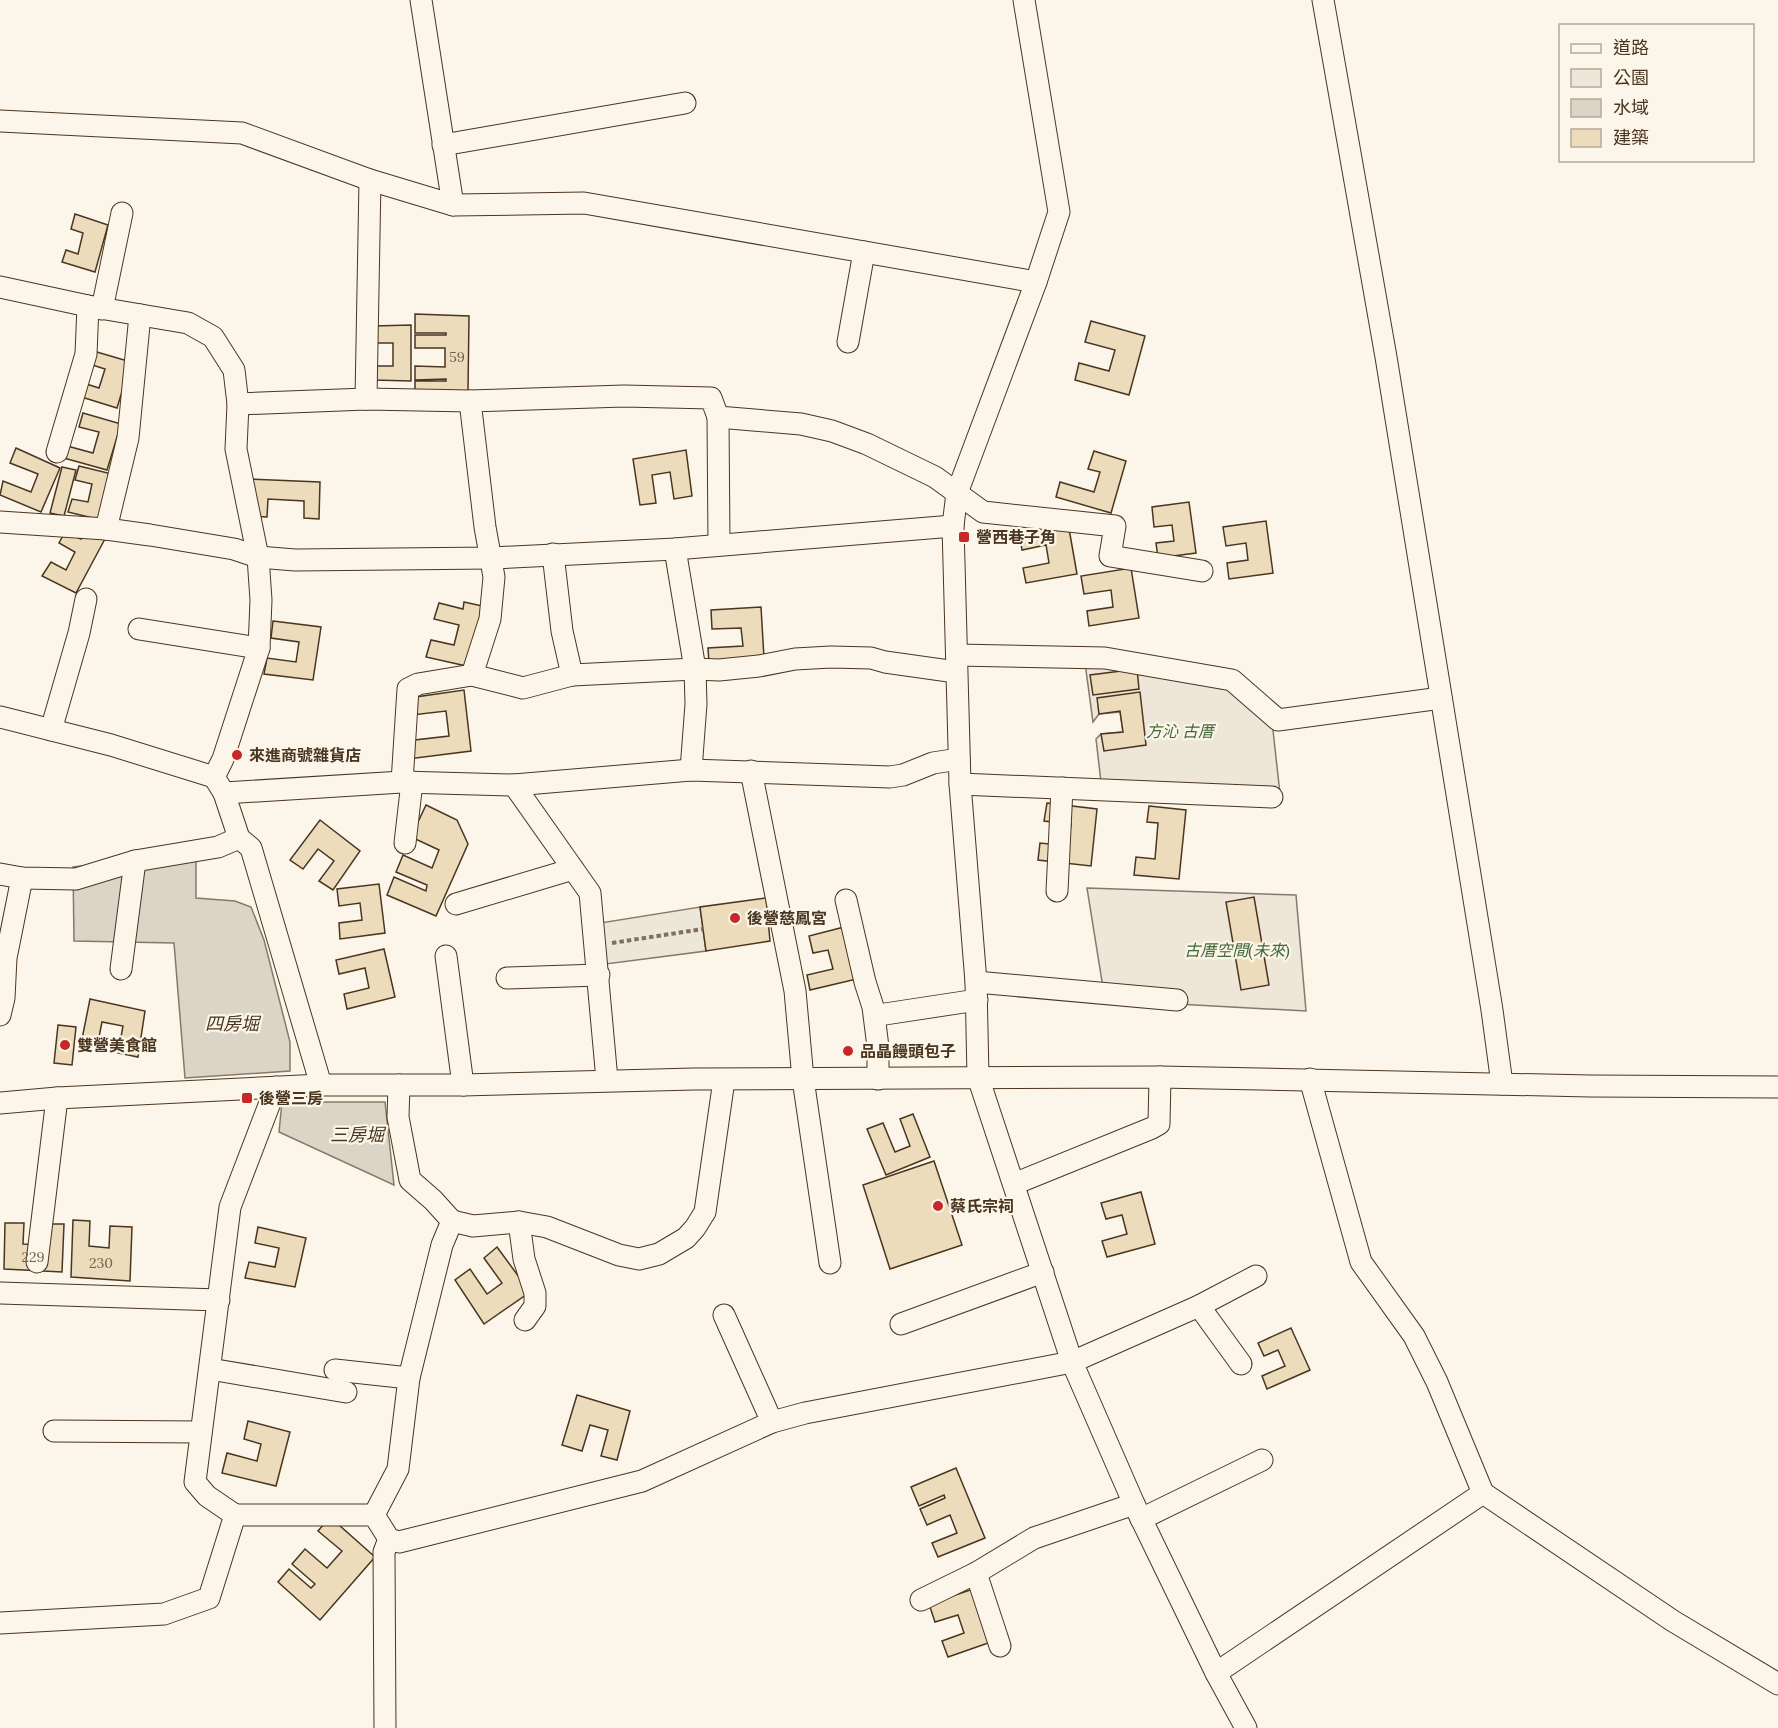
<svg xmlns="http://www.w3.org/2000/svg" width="1778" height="1728" font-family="Lora,'Noto Sans TC',serif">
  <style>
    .green { fill: #ede6d9; stroke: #887966; stroke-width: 1.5 }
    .parking { fill: #ede7d9; stroke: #887966; stroke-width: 1.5 }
    .water { fill: #dcd4c6; stroke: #887966; stroke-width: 1.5 }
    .building { fill: #ecdcbc; stroke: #4a3520; stroke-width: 1.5 }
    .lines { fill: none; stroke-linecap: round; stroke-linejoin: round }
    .minor-casing { stroke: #4a3520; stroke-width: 23 }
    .path { stroke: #7f6f5c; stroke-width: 4; stroke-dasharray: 4.5 3; stroke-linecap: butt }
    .minor { stroke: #fbf6e9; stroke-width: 21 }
    .poi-dot { fill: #c62828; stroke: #fbf6e9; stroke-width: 2 }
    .labels { text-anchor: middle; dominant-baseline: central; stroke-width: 4.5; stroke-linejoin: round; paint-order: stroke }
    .number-label { font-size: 14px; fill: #725f47 }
    .poi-label { font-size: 16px; font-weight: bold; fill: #4a3520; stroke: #fbf6e9; text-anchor: start }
    .park-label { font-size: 16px; font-style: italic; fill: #436837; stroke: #fbf6e9 }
    .water-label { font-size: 18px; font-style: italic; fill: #4a3520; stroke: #fbf6e9 }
  </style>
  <rect width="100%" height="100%" fill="#fbf6e9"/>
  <g class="green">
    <path d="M1085,663L1234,688L1272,721L1280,794L1101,782L1096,739L1101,734L1123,732L1120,712L1099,714L1093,722Z"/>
    <path d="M1087,888L1296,895L1306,1011L1105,1000Z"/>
  </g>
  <path class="parking" d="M700,907L706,951L606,964L600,923Z"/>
  <g class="water">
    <path d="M196,853V898L235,901L251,907L264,940L290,1042V1071L185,1078L174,943L74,941L73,867Z"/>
    <path d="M282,1102H385L394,1185L279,1132Z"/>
  </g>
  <g class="building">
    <path d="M75,214L108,225L95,272L62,262L66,250L78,254L83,233L71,229Z"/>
    <path d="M415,314L469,316L468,392H415V381H446V379L415,380V366L445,367V348H415V335H446V333H415Z"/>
    <path d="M1091,321L1145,336L1129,395L1075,380L1079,363L1109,371L1115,350L1085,342Z"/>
    <path d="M411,325V381L373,380L374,366H393V343H373V326Z"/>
    <path d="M90,350L131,362L117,408L75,395L80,382L99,388L105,369L86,363Z"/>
    <path d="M83,413L121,424L107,470L53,455L56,443L93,453L99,432L79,427Z"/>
    <path d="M16,448L60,468L41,512L0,495L3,481L31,492L38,474L10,463Z"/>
    <path d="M686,450L692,496L674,499L670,472L652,475L656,503L640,505L633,459Z"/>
    <path d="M1094,451L1126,461L1111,513L1056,497L1060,482L1094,492L1100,472L1088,469Z"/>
    <path d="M79,466L116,475L105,521L68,512L72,499L88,502L92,484L75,480Z"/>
    <path d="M62,467L76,470L64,516L50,513Z"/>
    <path d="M251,479L320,482L319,519L304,518V501L268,499L267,517L250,516Z"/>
    <path d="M1189,502L1196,553L1158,558L1156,543L1174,541L1172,525L1154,527L1152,507Z"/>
    <path d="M1266,521L1273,573L1229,579L1227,563L1248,560L1246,543L1226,546L1223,527Z"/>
    <path d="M1068,523L1077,574L1026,583L1023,568L1049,563L1046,545L1022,550L1019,532Z"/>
    <path d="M65,532L81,539L84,535L106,537L76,593L42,576L51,562L66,570L75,552L59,543Z"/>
    <path d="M1131,568L1139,618L1089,626L1087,611L1113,607L1111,590L1084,594L1081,576Z"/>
    <path d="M464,602L487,607L471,667L426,657L431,640L454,645L459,625L434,619L439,603L463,609Z"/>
    <path d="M761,607L764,658L709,663L708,648L743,646L741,628L712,629L711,610Z"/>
    <path d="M273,621L321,627L313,680L264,674L267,658L296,662L299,642L271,638Z"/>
    <path d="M1137,669L1139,689L1093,695L1090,675Z"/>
    <path d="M464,690L471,751L408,759L406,741L449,736L446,711L412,715L409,698Z"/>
    <path d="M1140,692L1146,745L1104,751L1101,734L1123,732L1120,711L1099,714L1097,698Z"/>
    <path d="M1047,803L1097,809L1091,866L1038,860L1040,843L1068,846L1071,824L1044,821Z"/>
    <path d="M426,805L457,820L468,844L436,916L387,895L394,877L426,891L427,885L396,872L403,855L432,868L439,850L411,837Z"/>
    <path d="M1149,806L1186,810L1179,879L1134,875L1136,857L1155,859L1158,823L1147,822Z"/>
    <path d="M320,820L360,851L333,890L319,881L334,861L318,849L303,869L290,860Z"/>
    <path d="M379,884L385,933L340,939L339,923L362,920L360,903L339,906L337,889Z"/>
    <path d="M1254,897L1269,985L1241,990L1226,902Z"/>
    <path d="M766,898L770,941L706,951L700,907Z"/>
    <path d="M848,926L861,978L810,990L807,975L833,969L828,950L813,953L809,936Z"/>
    <path d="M384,949L395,997L347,1009L344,994L369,988L365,968L339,974L336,960Z"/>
    <path d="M90,999L145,1011L138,1057L118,1053L123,1026L102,1022L97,1047L81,1044Z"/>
    <path d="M58,1025L76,1027L72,1065L54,1063Z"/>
    <path d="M913,1114L930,1157L886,1175L867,1129L883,1123L895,1152L910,1146L900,1119Z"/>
    <path d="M934,1161L962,1245L890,1269L863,1185Z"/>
    <path d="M1141,1192L1155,1244L1107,1257L1102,1241L1127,1234L1122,1215L1106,1219L1101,1203Z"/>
    <path d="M73,1220L90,1221L89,1246L109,1248L110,1226L132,1227L130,1281L71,1277Z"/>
    <path d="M5,1223H24L23,1244L42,1245L43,1224H64L62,1272L4,1269Z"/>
    <path d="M258,1227L306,1238L295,1287L245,1278L249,1262L275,1267L279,1248L255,1243Z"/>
    <path d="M497,1247L530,1292L484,1324L455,1280L470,1269L487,1294L502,1283L484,1258Z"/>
    <path d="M1291,1328L1310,1370L1267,1389L1262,1376L1285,1366L1278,1350L1264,1356L1258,1343Z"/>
    <path d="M577,1395L630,1411L617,1460L601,1456L608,1430L590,1425L582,1451L562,1445Z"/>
    <path d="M248,1421L290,1432L276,1486L222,1473L227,1453L257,1461L261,1444L244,1439Z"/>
    <path d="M956,1468L985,1538L938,1557L932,1543L957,1533L950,1515L927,1525L920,1509L945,1498L944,1495L919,1506L911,1487Z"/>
    <path d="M330,1517L375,1557L320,1620L278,1582L289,1569L311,1588L315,1584L292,1564L305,1549L327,1568L342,1551L318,1531Z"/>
    <path d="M973,1589L991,1642L948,1657L942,1641L964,1633L958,1615L935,1622L929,1604Z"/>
  </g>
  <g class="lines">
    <defs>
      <g id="minor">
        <path d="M421,0L453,205"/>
        <path d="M1024,0L1059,212L1036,282L957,493L953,526L960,784L976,982L978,1077L1072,1362L1134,1504L1216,1673L1246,1728"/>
        <path d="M1323,0L1386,357L1492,1010L1502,1084"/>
        <path d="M0,121L242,133L370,180L453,205L584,203L1036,282"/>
        <path d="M443,145L685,103"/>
        <path d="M0,287L88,306L188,323L213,337L234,370L238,404L236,449L258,557L261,600L259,648L223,759L214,777"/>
        <path d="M102,309L122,213"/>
        <path d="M848,342L864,252"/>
        <path d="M366,399L370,180"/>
        <path d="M470,401L485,527L494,577L490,619L472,675"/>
        <path d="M238,404L366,399L470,401L624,396L711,398L718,417L801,424L832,431L867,444L935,477L983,512L1115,526L1110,556L1202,571"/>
        <path d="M718,417L719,544"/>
        <path d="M57,452L86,354L88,306"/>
        <path d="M0,522L106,529L150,535L234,549L258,557L295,560L492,558L675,549L953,526"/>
        <path d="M106,529L128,438L140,315"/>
        <path d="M675,549L695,669L696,704L691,770"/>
        <path d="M553,554L562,631L572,675"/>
        <path d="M139,629L259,648"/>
        <path d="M957,655L1105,658L1232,680L1278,720L1441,698"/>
        <path d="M0,717L111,745L214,777L224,793L239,838L251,848L321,1085"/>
        <path d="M51,730L79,633L86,599"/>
        <path d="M751,771L795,991L803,1079L830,1263"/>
        <path d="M402,782L408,689L418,684L472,675L523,688L572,675L695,669L719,670L759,666L795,659L831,657L871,658L885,662L956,672"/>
        <path d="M960,784L1272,797"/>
        <path d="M514,785L590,893L607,1080"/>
        <path d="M224,793L402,782L514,785L691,770L890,777L903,775L933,763L959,759"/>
        <path d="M405,843L412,782"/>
        <path d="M0,874L22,878L76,879L135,861L218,847L239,838"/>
        <path d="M1057,891L1062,788"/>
        <path d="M846,900L865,982L873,1007L878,1047V1079"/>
        <path d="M456,904L573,869"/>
        <path d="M446,956L463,1085"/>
        <path d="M121,969L135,861"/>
        <path d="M507,978L599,975"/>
        <path d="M976,982L1177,1000"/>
        <path d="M885,1014L977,1000"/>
        <path d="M0,1015L4,998L6,958L22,878"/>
        <path d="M0,1103L57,1098L321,1085H463L694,1079L1160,1077L1590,1086L1778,1087"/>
        <path d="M1014,1184L1152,1128L1159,1124L1160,1077"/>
        <path d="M452,1221L473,1226L519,1222L547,1227L619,1255L639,1259L659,1254L686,1238L695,1228L705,1212L724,1080"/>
        <path d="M519,1222L524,1259L535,1293V1306L525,1320"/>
        <path d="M37,1262L57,1098"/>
        <path d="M0,1293L219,1300"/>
        <path d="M1199,1306L1241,1364"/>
        <path d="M724,1315L772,1422"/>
        <path d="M901,1324L1043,1272"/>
        <path d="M210,1369L346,1392"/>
        <path d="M335,1370L409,1378"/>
        <path d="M54,1431L201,1432"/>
        <path d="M1483,1493L1673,1621L1778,1684"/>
        <path d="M235,1515L207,1496L195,1482L230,1207L276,1087"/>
        <path d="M374,1515L398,1469L409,1378L442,1245L452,1221L433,1200L410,1180L398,1117L399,1085"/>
        <path d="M1141,1519L1262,1460"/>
        <path d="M976,1573L1000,1646"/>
        <path d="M921,1600L976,1573L1034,1538L1134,1504"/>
        <path d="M0,1623L164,1614L209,1598L235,1515H374L389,1539L399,1542L642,1481L772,1422L805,1413L1072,1362L1199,1306L1256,1276"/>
        <path d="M1216,1673L1483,1493L1437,1382L1414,1336L1361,1262L1310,1079"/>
        <path d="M385,1728L384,1552L389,1539"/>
      </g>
    </defs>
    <use href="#minor" class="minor-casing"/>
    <path class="path" d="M612,943L703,929"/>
    <use href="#minor" class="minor"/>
  </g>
  <g class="poi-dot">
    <rect x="958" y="531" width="12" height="12" rx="3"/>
    <circle cx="237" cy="755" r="6"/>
    <circle cx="735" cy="918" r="6"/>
    <circle cx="65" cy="1045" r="6"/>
    <circle cx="848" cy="1051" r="6"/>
    <rect x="241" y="1092" width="12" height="12" rx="3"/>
    <circle cx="938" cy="1206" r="6"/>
  </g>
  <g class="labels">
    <g class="number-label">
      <text x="457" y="357">59</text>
      <text x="33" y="1257">229</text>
      <text x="101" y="1263">230</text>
    </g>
    <g class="poi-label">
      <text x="976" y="537">營西巷子角</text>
      <text x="249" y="755">來進商號雜貨店</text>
      <text x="747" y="918">後營慈鳳宮</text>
      <text x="77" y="1045">雙營美食館</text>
      <text x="860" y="1051">品晶饅頭包子</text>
      <text x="259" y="1098">後營三房</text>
      <text x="950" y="1206">蔡氏宗祠</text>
    </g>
    <g class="park-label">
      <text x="1180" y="731">方沁 古厝</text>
      <text x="1237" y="950">古厝空間(未來)</text>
    </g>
    <g class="water-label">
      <text x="232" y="1023">四房堀</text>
      <text x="357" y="1134">三房堀</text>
    </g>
  </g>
  <rect x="1559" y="24" width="195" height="138" fill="#fbf6e9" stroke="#b4a999" stroke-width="1.5"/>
  <rect x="1571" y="44" width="30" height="9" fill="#fbf6e9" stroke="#b4a999" stroke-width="1.5"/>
  <text x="1613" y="54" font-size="18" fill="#4a3520">道路</text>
  <rect x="1571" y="69" width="30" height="18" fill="#ede6d9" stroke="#b4a999" stroke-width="1.5"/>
  <text x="1613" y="84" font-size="18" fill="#4a3520">公園</text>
  <rect x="1571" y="99" width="30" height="18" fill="#dcd4c6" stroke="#b4a999" stroke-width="1.5"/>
  <text x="1613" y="114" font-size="18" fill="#4a3520">水域</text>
  <rect x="1571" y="129" width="30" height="18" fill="#ecdcbc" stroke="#b4a999" stroke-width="1.5"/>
  <text x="1613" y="144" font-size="18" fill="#4a3520">建築</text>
</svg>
